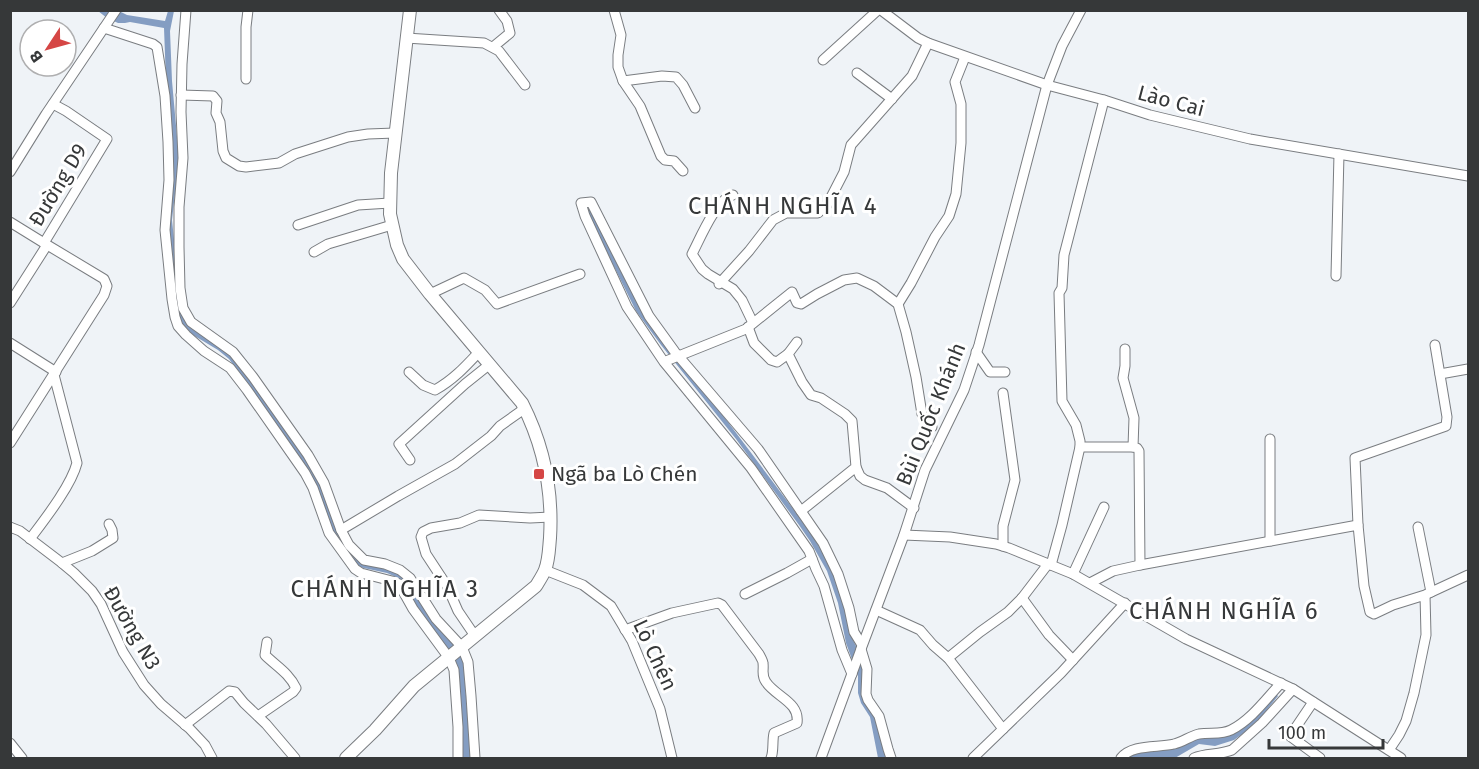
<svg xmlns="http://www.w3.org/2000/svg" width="1479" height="769" font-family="'Fira Sans',sans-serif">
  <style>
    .water { fill: #849dc2 }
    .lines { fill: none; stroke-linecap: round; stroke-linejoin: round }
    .minor-casing { stroke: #7a7d81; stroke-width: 11 }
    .major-casing { stroke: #7a7d81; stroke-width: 14 }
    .minor { stroke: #fff; stroke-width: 9 }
    .major { stroke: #fff; stroke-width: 12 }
    .poi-dot { fill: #d54645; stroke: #fff; stroke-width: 2 }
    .labels { text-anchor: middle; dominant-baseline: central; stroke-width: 6; stroke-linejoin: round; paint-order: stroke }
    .street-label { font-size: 21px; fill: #363839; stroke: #fff }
    .poi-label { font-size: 21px; fill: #363839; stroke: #fff; text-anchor: start }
    .quarter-label { font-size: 24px; letter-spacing: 1.5px; fill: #363839; stroke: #fff }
  </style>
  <rect width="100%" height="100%" fill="#eff3f7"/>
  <g class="water">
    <path d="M98,11H119L127,15L165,21L168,11H174L170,31L172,81L179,159L172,220L177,268L183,314L233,355L302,448L355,555L400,573L429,615L449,637L463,658L471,758H461L454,664L396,577L387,573L359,567L350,559L328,525L311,473L266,409L229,359L218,350L193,335L178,319L167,234L166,81L164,28L130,22L125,23H118L107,18Z"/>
    <path d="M585,205L588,206L637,301L803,522L817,543L838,582L853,640L865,664V683L888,758H878L870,717L861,703L858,693V676L846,643L838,603L827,571L810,541L799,525L736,439L661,345L636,311L587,212Z"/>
    <path d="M1276,694L1278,696L1261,717L1245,732L1234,740L1215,746L1199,744L1175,758H1127L1131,755L1199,736L1227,734Z"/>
  </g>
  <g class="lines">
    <defs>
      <g id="minor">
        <path d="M186,10L182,64L181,112L183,158L179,207V247L180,288L183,308L191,322L233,352L253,377L308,455L324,483L341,530L349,545L364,560L385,564L400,570L410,578L436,619L462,647L468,662L471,696L475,758"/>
        <path d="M614,10L621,35L618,55V67L623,81L640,106L661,156L665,160L674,161L683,171"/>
        <path d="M881,10L918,38L928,43L1047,85L1104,100L1150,115L1250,139L1468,176"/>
        <path d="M104,28L153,44L157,47L165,96L168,142L169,180L165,230L172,299L175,317L178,326L186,335L204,351L230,368L247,390L305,473L313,488L329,533L355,569L361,573L392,581L399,584L413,609L449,658L454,670L458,727V758"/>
        <path d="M406,38L484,43L499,51L525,85"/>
        <path d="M493,47L510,33L507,21L499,10"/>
        <path d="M823,60L878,10"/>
        <path d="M857,73L892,99"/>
        <path d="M246,79V27L248,10"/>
        <path d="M623,81L662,76L676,77L683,85L695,108"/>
        <path d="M181,95L213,96L217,101L216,113L220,122L223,151L226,158L239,166L246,167L279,163L295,154L348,137L368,134L395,133"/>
        <path d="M10,172L46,114L116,10"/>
        <path d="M733,195C716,199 700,239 692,254L702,269L708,274L733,289L742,300L753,323"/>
        <path d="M10,222L44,243L104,279L107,286L104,295L10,443"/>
        <path d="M298,225L358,205L390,203"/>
        <path d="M44,243L107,139L66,111L53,104"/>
        <path d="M314,252L328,244L392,225"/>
        <path d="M1336,276L1339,154"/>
        <path d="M719,284L749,251L773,220L786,213H818L827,205L844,172L851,145L912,76L928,43"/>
        <path d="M430,294L464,278L485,290L497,304L580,274"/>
        <path d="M10,303L47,245"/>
        <path d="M898,304L911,283L935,237L949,216L956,194L961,143V104L955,82L965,57"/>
        <path d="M748,327L754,343L771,360L777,362L788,354"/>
        <path d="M797,342L788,354L802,382L811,395L821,398L845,414L852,421L856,467L801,511"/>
        <path d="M10,343L56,372"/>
        <path d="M1125,349V366L1123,378L1134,418L1133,447L1137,448L1139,451L1140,565"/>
        <path d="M976,352L990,372H1005"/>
        <path d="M666,361L746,329L792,292L797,303L801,304L817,294L844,280L857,278L874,286L898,304L906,332L916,377L922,414L932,427"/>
        <path d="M409,372L423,385L435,390C453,380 465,367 479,352"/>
        <path d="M1440,374L1468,369"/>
        <path d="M1003,393L1015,480L1003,526V546"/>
        <path d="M1270,439V541"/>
        <path d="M1080,447H1133"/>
        <path d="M410,460L399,444L465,384L490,364"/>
        <path d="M856,467L860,476L865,480L887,488L914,508"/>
        <path d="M1358,525L1355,458L1446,426L1447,417L1435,345"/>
        <path d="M10,527L20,531L62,563L74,573L92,591L101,604L123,652L144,685L161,704L189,728L205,745L212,758"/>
        <path d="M1418,527L1431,592"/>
        <path d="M341,530L398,496L455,464L491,436L500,426L524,409"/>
        <path d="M904,535L950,537L996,544L1009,548L1073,574L1186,639L1293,689L1401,758"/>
        <path d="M30,539C45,519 71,486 77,463L54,375"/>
        <path d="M62,563L92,551L113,538L112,530L109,524"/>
        <path d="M1051,565L1062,525L1080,447V441L1076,425L1062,401L1059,293L1062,288L1064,255L1104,100"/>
        <path d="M545,570L583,585L611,606L632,641L660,709L672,758"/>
        <path d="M1073,574L1104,507"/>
        <path d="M1090,583L1113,571L1140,565L1358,525L1364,586L1370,612L1374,614L1393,605L1425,595L1426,635L1414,693L1406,721L1399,735L1389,750"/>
        <path d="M745,594L787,573L812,559"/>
        <path d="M1427,594L1468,575"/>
        <path d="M1022,598L1049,635L1073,660"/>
        <path d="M876,610L920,630L933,645L948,658L1003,729"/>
        <path d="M625,630L672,613L718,603L722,605L759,654C760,656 763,661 763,663C764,671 761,675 766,682C776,697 800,702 797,723L774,733C772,741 774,751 771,758"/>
        <path d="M475,636L458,611L447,586L426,554L421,537L423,532L431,528L460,523L479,515L530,518L551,517"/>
        <path d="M861,649L867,669L866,694L868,700L879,716L888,749L891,758"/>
        <path d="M948,658L980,632L1008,612L1022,598L1048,564"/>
        <path d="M852,674L842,650L824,586L816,569L809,551L751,468L664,362L627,307L585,216L581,203L591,202L649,316L675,352L758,449L823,543L838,574L849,608L854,632L862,645"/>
        <path d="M1313,702L1290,736L1320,758"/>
        <path d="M258,716L293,692L296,688C289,673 276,666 265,655L267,642"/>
        <path d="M185,725L229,691L235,692L244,703L266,724L295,758"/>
        <path d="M10,743L22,758"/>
        <path d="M821,758L861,649L904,535L925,470L964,390L979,345L1047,85L1062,46L1081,10"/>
        <path d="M973,758L1061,673L1125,603"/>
        <path d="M1121,758C1132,744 1158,748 1174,744C1183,742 1190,736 1199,734C1210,732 1221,735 1231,730C1251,720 1266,699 1281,683"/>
        <path d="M1194,758C1206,753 1219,755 1232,750L1262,723L1293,689"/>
      </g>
      <path id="major" d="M346,758L375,730L414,686L536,586C539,581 543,575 545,570C549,560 549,548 550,538C553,489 544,446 522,403L430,294L403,259L397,245L390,214L391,173L410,10"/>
    </defs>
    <use href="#minor" class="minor-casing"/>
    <use href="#major" class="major-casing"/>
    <use href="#minor" class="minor"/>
    <use href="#major" class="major"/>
  </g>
  <rect class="poi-dot" x="533" y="468" width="12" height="12" rx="3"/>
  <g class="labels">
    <g class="street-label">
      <text transform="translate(1171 101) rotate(15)">Lào Cai</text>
      <text transform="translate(58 185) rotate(-59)">Đường D9</text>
      <text transform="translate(931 414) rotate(-68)">Bùi Quốc Khánh</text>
      <text transform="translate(132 628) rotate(60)">Đường N3</text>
      <text transform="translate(655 655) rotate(65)">Lò Chén</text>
    </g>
    <g class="poi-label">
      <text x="551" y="474">Ngã ba Lò Chén</text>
    </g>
    <g class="quarter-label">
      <text x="783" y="206">CHÁNH NGHĨA 4</text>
      <text x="385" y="589">CHÁNH NGHĨA 3</text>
      <text x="1224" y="611">CHÁNH NGHĨA 6</text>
    </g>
  </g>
  <rect width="1479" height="769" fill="none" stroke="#363839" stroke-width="24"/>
  <g transform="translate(48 48) rotate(234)"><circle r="28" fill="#ffffff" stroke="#afafb0" stroke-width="1.5"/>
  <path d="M0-4.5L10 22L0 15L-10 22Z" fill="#d54645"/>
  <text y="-9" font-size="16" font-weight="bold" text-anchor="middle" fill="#363839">B</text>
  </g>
  <path d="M1269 739v9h114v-9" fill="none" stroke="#363839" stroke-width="3"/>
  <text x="1278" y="739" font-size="18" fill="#363839" stroke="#ffffff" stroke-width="4.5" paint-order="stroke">100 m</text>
</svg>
